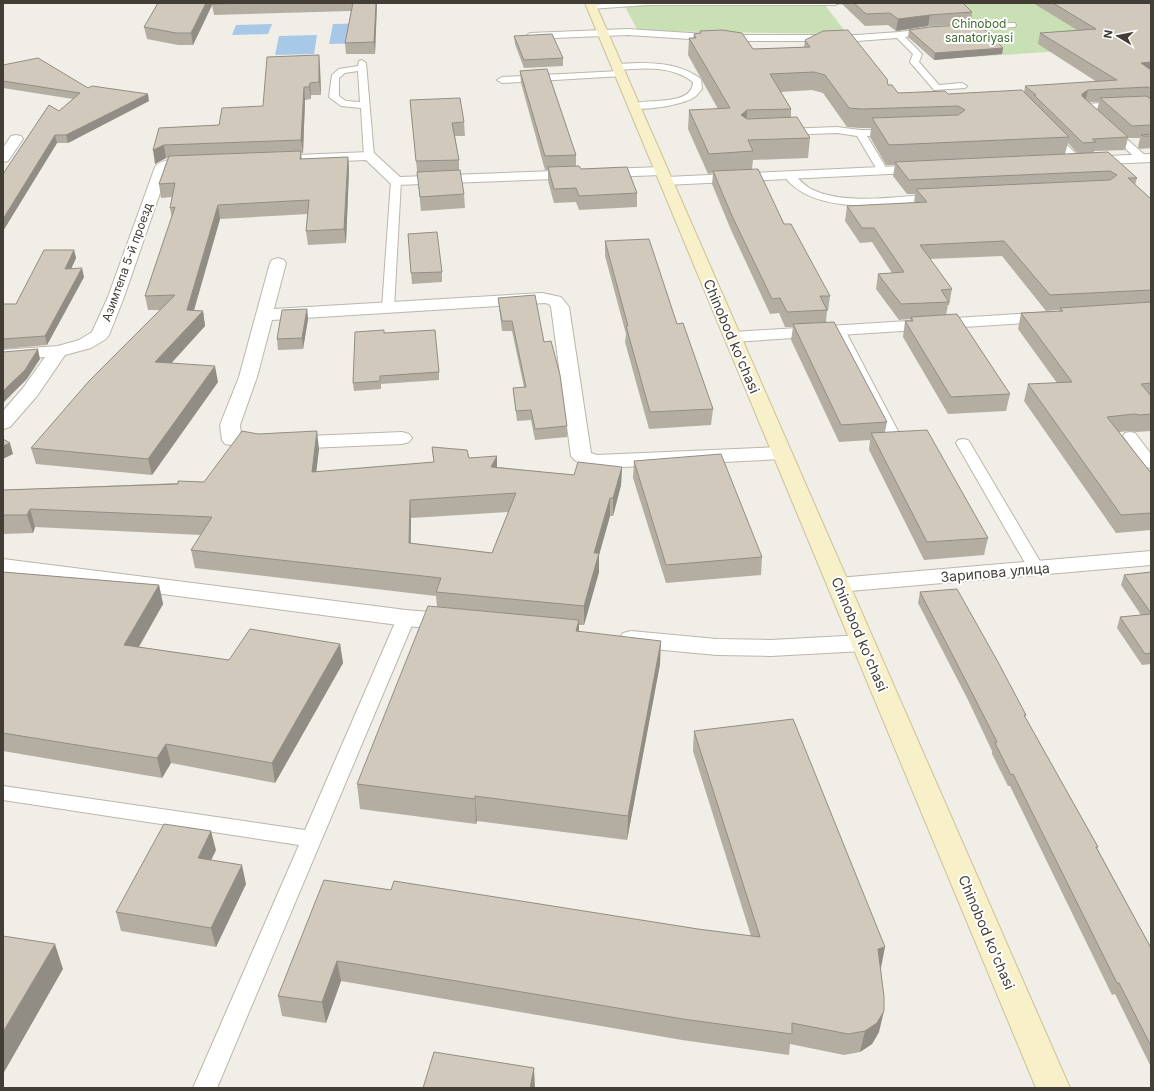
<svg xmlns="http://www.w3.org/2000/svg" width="1154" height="1091" font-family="Inter,sans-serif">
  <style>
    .green { fill: #c8e0b3 }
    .water { fill: #a8c8e7 }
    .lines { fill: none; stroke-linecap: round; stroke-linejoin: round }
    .lane-casing { stroke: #bbb6a9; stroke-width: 2 }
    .street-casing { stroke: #bbb6a9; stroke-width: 2 }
    .secondary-casing { stroke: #cbc29a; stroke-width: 2 }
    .lane { fill: #fff; fill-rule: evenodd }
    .street { fill: #fff; fill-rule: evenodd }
    .secondary { fill: #f8f0c8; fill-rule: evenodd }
    .wall { fill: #b4aea2; fill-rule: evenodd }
    .shaded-wall { fill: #928d84 }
    .building { fill: #d1cabc; stroke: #928d84; fill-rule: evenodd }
    .labels { text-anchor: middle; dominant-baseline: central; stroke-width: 4; stroke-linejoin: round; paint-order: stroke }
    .far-park-label { font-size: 12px; fill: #426c30; stroke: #fff }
    .far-street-label { font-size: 12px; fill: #423e36; stroke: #fff }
    .street-label { font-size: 14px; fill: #423e36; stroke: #fff }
  </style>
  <rect width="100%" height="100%" fill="#f0eee6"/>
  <path class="green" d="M623,3H1151L1137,46L971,57L929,26L873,4L825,5L847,34L638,31Z"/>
  <g class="water">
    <path d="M376,23L374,43L329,44L333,24Z"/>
    <path d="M272,24L268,34L232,35L236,25Z"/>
    <path d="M317,35L314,54L275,55L279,36Z"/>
  </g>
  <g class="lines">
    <defs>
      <g id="lane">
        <path d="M614,3H839L835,5H646L591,9L587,7L591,5Z"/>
        <path d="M1012,23H1015L1016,25L1015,27L960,30L956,28L960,26Z"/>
        <path d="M930,28L934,30L933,32L905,37L922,54L919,62L939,85L962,83L967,86L965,88L934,90L910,62L913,54L897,38L857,41H721L628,35L530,39L526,36L530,33L628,29L721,35H857L899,32Z"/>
        <path d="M362,60L366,63L374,156L369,159L364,156L361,108L341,106L329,97L332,75L339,69L358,66L359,61ZM358,71L360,102L346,101L339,96V78L345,73Z"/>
        <path d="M638,63C661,63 682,65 701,79L702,89C700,91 698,94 696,96C685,105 644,111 631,108L629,106C640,96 692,109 693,82C671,65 644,68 617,70L613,67L617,64Z"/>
        <path d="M620,71L624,74L623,76L502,83L497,80L502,77Z"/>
        <path d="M1145,101L1151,104V112L1143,107L1093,109L1147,157L1148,159L1147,161H1139L1080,107L1085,104Z"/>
        <path d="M837,127L860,130H894L896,132L891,135L867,136L888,171L887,173H879L857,136L837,133L784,135L779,132L784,129Z"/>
        <path d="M1051,131L1054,132L1082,160L1083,162L1082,164H1074L1048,136L1046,134L1048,132Z"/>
        <path d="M788,172L792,173C798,178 804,185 811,189C844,206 900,196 937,194L942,197L937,200C891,204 814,218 783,175Z"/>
        <path d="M396,178L401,181L394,308L392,311H384L382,308L391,181Z"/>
        <path d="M839,326L844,327L845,330L900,435L898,438L893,439L888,438L886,435L833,330L834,327Z"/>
        <path d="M1130,432L1135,433L1151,454V468L1146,467L1123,436L1125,433Z"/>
        <path d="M963,439L968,440L970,443L1044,568L1042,572L1036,573L1030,572L1028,568L956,443L958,440Z"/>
        <path d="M406,613L412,614L415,618L217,1088H193L299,845L3,800V786L305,830L397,618L400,614Z"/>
      </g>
      <g id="street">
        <path d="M16,135L21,136L23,139L8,161L3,162V148L11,136Z"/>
        <path d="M369,152L374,153L400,177L661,167L666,168L668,171L666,174L661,175L396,185L391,184L366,160L272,164L267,163L265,160L267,157L272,156Z"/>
        <path d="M1151,154V162L1086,165L1081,164L1079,161L1081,158L1086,157Z"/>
        <path d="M196,158L201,159L203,162L201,165L176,167L168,170L124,297L109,335L106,339L91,348L65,355L37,396L10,427L3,429V411L23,388L45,357L3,360V350L58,346L79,340L92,332L108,297L155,167C161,158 185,158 196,158Z"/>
        <path d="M924,165L929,166L931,169L929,172L666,185L661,184L659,181L661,178L666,177Z"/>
        <path d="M278,258L284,260L286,263L274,309L542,293L561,297L569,307L591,453L597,455L782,447L789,449L792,453L789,457L782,459L603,468C592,467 578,466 571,456L551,307L549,304L545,303L272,320L257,377L240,425L241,435L261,438L402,432L409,434L412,438L409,442L402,444L261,450L225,444L222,440L220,425L239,377L270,263L272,260Z"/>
        <path d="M1050,312L1056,313L1059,317L1056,321L733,342L727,341L724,337L727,333L733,332Z"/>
        <path d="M1151,551V565L838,592L830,590L827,585L830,580L838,578Z"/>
        <path d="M3,559L406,610L453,614L461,617L465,622L461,627L453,630L406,626L3,573Z"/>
        <path d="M631,631L717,639L771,640L863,635L871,637L875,643L871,649L863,651L771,656L717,655L631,647L623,645L619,639L623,633Z"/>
      </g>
      <path id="secondary" d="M585,3H595L1070,1088H1036Z"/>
    </defs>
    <use href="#lane" class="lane-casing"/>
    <use href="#street" class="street-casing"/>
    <use href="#secondary" class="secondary-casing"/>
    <use href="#lane" class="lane"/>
    <use href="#street" class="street"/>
    <use href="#secondary" class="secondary"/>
  </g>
  <g class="wall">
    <path d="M158,3H377L375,54H346L345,43L351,11L214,15L212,5L193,45H178L147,39L144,27Z"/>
    <path d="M841,3H963L972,12L971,24L928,26L896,31L888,25L865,26Z"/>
    <path d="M1033,3H1151V148L1140,149L1138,147L1140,138H1128L1125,150L1094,151V153L1137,178L1135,185L1151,199V431L1136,432L1130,431L1119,432L1151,473V530L1116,533L1024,401L1028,384L1057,383L1018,329L1021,313L1059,311V310L1046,311L1002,256L930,259L952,289L949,305H948L946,315L1010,394L1006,411L948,414L903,337L905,321H910V319L899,320L876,289L878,274L892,273L872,242L860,243L845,221L847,206L914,203L915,194H907L893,176L895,165H886L870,137L871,128H860L847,127L823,93L812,90L781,92L791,109V117L810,138L808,158L753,160L752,169L784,224L830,296L828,311H827L826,322L887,422L885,432L988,538L984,555L924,560L869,450L870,440L839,442L791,340L793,327H785L779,313L770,314L731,230L712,184L713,173L708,174L688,129L689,110L718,109L688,55L689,38H693L694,34L700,33V31L753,49L804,47L805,40L888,85L898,93L948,94L1024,92L1025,86L1097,82L1038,44L1040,33L1077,30ZM1089,102H1099L1097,110ZM1068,143L1077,153L1065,154Z"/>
    <path d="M909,30L1003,48L1002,54L934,60L908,37Z"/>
    <path d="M514,36L563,58V66L524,68L515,44Z"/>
    <path d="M3,65L88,88L149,101L68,143H57L3,231V174L59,111L73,99L3,88Z"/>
    <path d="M320,67L321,95H311V99L305,100L303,153H301L302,159L348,157L349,170L346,243L308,245L306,231L308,214L220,219L194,310L203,311L205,326L171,363L218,382L152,475L36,464L31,448L160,310H148L145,296L172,218L170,208L172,197L161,198L159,184L168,158H166L155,164L159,128L219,125L263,106Z"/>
    <path d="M520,71L576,155V166L581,169L637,193V207L579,210L576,202L554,203L548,181V170H545L521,83Z"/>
    <path d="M410,100L464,122L465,136H455L459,160V170L464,194L465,208L421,211Z"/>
    <path d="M408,234L442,272V282L412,284Z"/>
    <path d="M605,241L677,324L713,409L711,425L649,429L625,342L626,334L605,256Z"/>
    <path d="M74,250L76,258L71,269L84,277L47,345L3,349V304H16Z"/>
    <path d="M498,298L544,342L567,426V437L535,440L531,420L517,421L514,398L513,388L524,387L512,331H502L499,307Z"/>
    <path d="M307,309L308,319L303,349L278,350L277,339Z"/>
    <path d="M384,333L439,372V380L381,384V389L354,391L353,383Z"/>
    <path d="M432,447L497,467L574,475L622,467L621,485L613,516H610L599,555V572L584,625H579V631L660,664L627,840L477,821L476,824L360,809L357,784L437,607L436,596L195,568L191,550L201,535L35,527L33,533L3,534V490L204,482L319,449L316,472L434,462ZM508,512L492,553L411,543V518Z"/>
    <path d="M634,461L762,557L761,575L666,583L633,478Z"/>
    <path d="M3,572L159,585L163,604L139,647L229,660L340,644L343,663L275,783L171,763L162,778L3,751Z"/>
    <path d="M1151,572V664L1142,665L1117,628L1120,617L1141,615L1121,585L1124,575Z"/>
    <path d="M920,592L1026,715L1025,717L1098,847L1097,848L1151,948V1067L1115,994L1112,995L1010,786H1008L992,754V751L968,700L918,603Z"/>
    <path d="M694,731L881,968H880L879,1032L872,1044L860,1052L844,1055L790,1044L789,1055L682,1040L341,981L326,1023L282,1016L278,996L391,890L751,936L693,751Z"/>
    <path d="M216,850L211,860L246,884L216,947L121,931L116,912Z"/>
  </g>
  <g class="shaded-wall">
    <path d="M206,3H213L193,45L191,33Z"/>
    <path d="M376,3H377L375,54L374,42Z"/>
    <path d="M930,15L928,26L896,31L898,19Z"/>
    <path d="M1003,48L1002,54L934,60L935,53Z"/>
    <path d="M319,55L320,67L321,95L319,82Z"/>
    <path d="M1151,62V74L1141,63Z"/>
    <path d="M310,83L311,95V99L309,87Z"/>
    <path d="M304,87L305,100L303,153L301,140Z"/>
    <path d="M1088,90L1085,102L1079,106L1082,94Z"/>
    <path d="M148,94L149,101L68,143L66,135Z"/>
    <path d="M747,110L746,130L741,115Z"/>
    <path d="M55,135L57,143L3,231V219Z"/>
    <path d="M164,145L166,158L155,164L153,150Z"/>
    <path d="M348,157L349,170L346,243L344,229Z"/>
    <path d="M218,205L220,219L190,324L187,310Z"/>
    <path d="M74,250L76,258L67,278L65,269Z"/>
    <path d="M82,268L84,277L47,345L45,336Z"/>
    <path d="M307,309L308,319L303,349L302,338Z"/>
    <path d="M203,311L205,326L158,378L155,362Z"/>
    <path d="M38,349L40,359L27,379L3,403V391Z"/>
    <path d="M215,366L218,382L152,475L148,459Z"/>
    <path d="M317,431L319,449L314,490L312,472Z"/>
    <path d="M10,443L13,454L3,459V446Z"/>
    <path d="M497,456V474L491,467Z"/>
    <path d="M622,467L621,485L613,516V498Z"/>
    <path d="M610,498V516L599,555V572L584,625V606L594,553Z"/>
    <path d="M410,500L411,518L410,562L409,543Z"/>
    <path d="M30,509L35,527L33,533L27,515Z"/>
    <path d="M159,585L163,604L129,664L124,645Z"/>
    <path d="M579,620V644L576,631Z"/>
    <path d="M661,641L660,664L627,840L628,816Z"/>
    <path d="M340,644L343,663L275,783L272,763Z"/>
    <path d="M166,744L171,763L162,778L157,758Z"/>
    <path d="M475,796L477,821L476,824L475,799Z"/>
    <path d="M211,831L216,850L203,877L198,858Z"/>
    <path d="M242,865L246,884L216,947L211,928Z"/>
    <path d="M55,944L63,969L3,1074V1032Z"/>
    <path d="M885,947L881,968L873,970L878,949Z"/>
    <path d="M337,961L341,981L326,1023L322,1002Z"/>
    <path d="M884,1011L879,1032L872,1044L860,1052L865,1031Z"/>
    <path d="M534,1068L535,1088H530Z"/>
  </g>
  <g class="building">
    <path d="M158,3H206L191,33H176L144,27Z"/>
    <path d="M213,3H258L212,4Z"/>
    <path d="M353,3H376L374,42L345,43Z"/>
    <path d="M854,3H963L972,12L930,15L898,19L890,13L866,14Z"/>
    <path d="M1053,3H1151V62L1141,63L1151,70V89L1148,87L1088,90L1082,94V96L1128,137L1092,139L1096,142L1083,143L1034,95H1036L1025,86L1117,80L1040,33L1096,29Z"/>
    <path d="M979,24L1003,48L935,53L909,30L929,27Z"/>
    <path d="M722,30L742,33L753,49L810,47L805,40L823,31L848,30L887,79L888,85H892L898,93L945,91L948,94L1022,90L1069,137L889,145L872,118L958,115L965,110L958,106L862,109L849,108L825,75L814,72L770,74L791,109L747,110L741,115L747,119L797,117L810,138L748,140L753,151L709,154L689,110L730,108L689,38H696L694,34L701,33L700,31Z"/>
    <path d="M552,34L563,58L524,60L514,36Z"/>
    <path d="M319,55V82L310,83L309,87H304L301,140L164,145L153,150L159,128L219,125L222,108L263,106L267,57Z"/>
    <path d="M38,58L88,88L92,86L148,94L66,135H55L3,219V174L49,105L59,111L80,93L3,81V65Z"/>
    <path d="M547,69L576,155L545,156L520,71Z"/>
    <path d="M1146,96L1151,99V125L1132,126L1100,98Z"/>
    <path d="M460,98L464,122L452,123L459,160L416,161L410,100Z"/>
    <path d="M1151,134V136H1143L1141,135Z"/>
    <path d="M301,151L300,159L348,157L344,229L306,231L309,200L218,205L187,310L203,311L155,362L215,366L148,459L31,448L89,381L175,295L145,296L175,207L170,208L175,183L159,184L169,156Z"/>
    <path d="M1108,152L1137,178H1128L1151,199V290L1050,295L1004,241L920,245L952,289L941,290L949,302L901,304L878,274L904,272L874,228H862L847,206L927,202L916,189L1110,180L1117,175L1110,171L909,180L895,162Z"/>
    <path d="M579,166L581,169L627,167L637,193L579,196L576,188L554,189L548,167Z"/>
    <path d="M758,169L784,224H791L830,296H820L827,310L787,312L780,298L772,299L732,216L713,171Z"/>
    <path d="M460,170L464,194L420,197L417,172Z"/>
    <path d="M437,232L442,272L411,273L408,234Z"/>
    <path d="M649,239L677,324L683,323L713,409L650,412L626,326H628L605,241Z"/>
    <path d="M44,250H74L65,269L82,268L45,336L3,339V304H16Z"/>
    <path d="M535,295L544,342L551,341L560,375L567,426L535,429L531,410L516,411L513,388L526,387L512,321H502L498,298Z"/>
    <path d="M1151,302V383L1141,384L1151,396V414L1140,415L1134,414L1107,417L1151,473V513L1121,515L1028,384L1072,382L1021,313L1063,311L1060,308Z"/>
    <path d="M307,309L302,338L277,339L282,310Z"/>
    <path d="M957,314L1010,394L951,397L905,321H913L911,317Z"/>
    <path d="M834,322L887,422L841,425L793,324Z"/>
    <path d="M384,330V333L435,330L439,372L380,376V381L353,383L355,332Z"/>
    <path d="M38,349L25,370L3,391V352Z"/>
    <path d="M927,430L988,538L927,542L871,433Z"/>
    <path d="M242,431L258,434L317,431L312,472L434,462L432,447L467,450L469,458L497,456L491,467L574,475L578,462L622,467L613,498H610L594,553H599L584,606L436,592L441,578L191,550L212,517L30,509L27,515H3V490L178,484V481L204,482ZM516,493L492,553L409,543L410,500Z"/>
    <path d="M3,439L10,443L3,446Z"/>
    <path d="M721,454L762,557L666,565L634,461Z"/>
    <path d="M3,572L159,585L124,645L229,660L250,629L340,644L272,763L166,744L157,758L3,733Z"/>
    <path d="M1151,572V613L1124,575Z"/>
    <path d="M957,589L998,662L1026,715H1024L1098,847H1096L1151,948V1046L1119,983H1117L1013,774L1011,775L995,743L997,742L970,689L920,592Z"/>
    <path d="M428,606L579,620L576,631L661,641L628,816L475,796V799L357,784Z"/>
    <path d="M1151,614V653L1145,654L1120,617Z"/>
    <path d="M793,719L885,947L878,949L884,997V1011L877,1023L865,1031L848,1034L792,1023V1034L683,1019L337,961L322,1002L278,996L324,880L391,890L394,881L698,929L760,937L694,731Z"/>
    <path d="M164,824L211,831L198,858L242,865L211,928L116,912Z"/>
    <path d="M3,936L55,944L3,1032Z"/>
    <path d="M434,1052L534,1068L530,1088H423Z"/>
  </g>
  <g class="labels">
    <g class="far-park-label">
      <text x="979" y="23">Chinobod<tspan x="979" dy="14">sanatoriyasi</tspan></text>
    </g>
    <g class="far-street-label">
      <text transform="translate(127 262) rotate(-70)">Азимтепа 5-й проезд</text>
    </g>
    <g class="street-label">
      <text transform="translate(732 336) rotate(67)">Chinobod ko'chasi</text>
      <text transform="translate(995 572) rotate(-5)">Зарипова улица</text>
      <text transform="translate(860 634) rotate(67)">Chinobod ko'chasi</text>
      <text transform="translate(987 932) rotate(67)">Chinobod ko'chasi</text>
    </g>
  </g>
  <rect width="1154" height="1091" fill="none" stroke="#423e36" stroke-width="8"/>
  <g transform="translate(1118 36) rotate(280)" stroke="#ffffff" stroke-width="3" paint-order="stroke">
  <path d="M0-3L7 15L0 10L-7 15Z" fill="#423e36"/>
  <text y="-6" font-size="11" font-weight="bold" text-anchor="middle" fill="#423e36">N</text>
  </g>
</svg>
